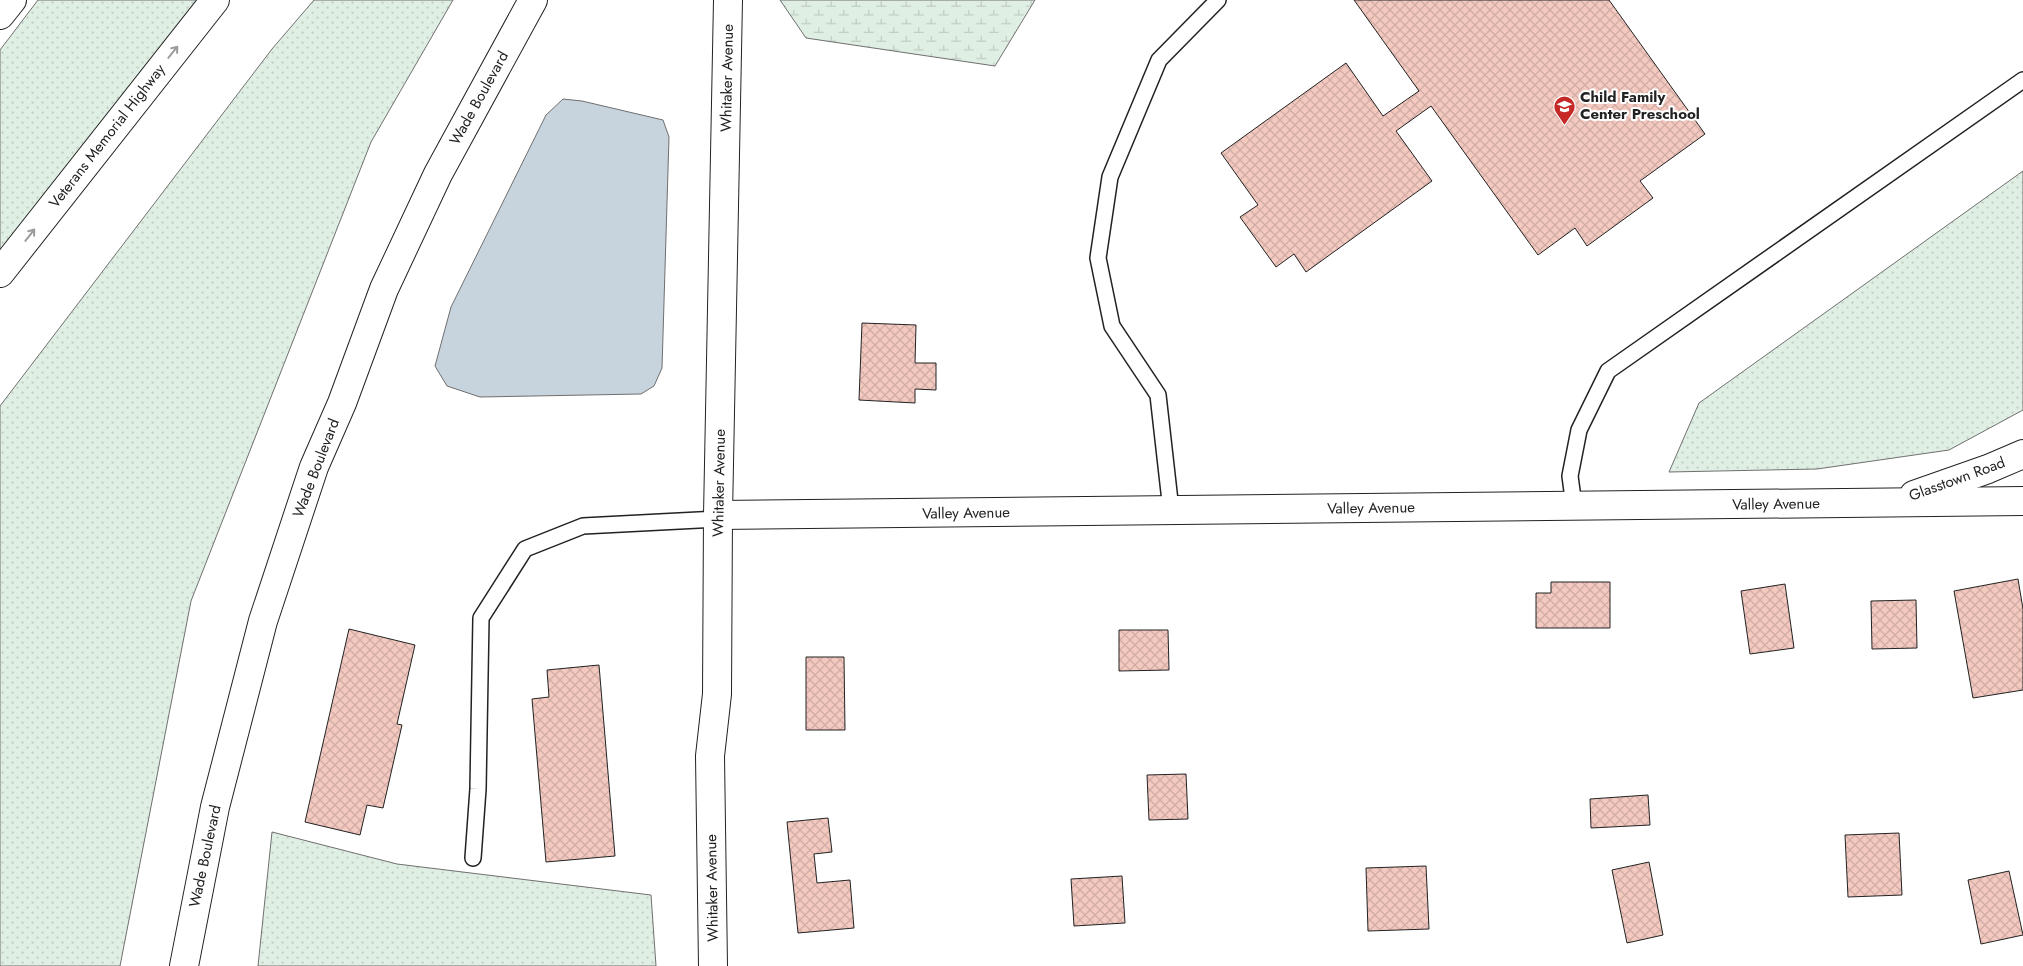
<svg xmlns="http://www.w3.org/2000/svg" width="2023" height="966" font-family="Jost,sans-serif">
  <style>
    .grass { fill: url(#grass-dots); stroke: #6f6f6f }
    .wetland { fill: url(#wetland-marsh); stroke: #6f6f6f }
    .water { fill: #c7d3dd; stroke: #6f6f6f }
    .building { fill: url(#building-cross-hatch); stroke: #222 }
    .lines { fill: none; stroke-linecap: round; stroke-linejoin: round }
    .lane-casing { stroke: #222; stroke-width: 18 }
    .street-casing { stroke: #222; stroke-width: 30 }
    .secondary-casing { stroke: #222; stroke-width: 30 }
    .highway-casing { stroke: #222; stroke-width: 30 }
    .lane { stroke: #fff; stroke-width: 15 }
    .street { stroke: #fff; stroke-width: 28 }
    .secondary { stroke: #fff; stroke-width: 28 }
    .highway { stroke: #fff; stroke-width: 28 }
    .oneway { stroke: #9c9c9c }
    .labels { text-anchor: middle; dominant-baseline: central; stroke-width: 4; stroke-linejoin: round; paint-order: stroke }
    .street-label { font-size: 15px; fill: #222; stroke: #fff }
    .poi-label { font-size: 15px; font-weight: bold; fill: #222; stroke: #fff; text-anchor: start }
  </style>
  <defs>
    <pattern id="grass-dots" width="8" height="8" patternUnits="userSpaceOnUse" patternTransform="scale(1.25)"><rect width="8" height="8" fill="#e0efe3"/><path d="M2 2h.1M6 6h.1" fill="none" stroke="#c0cdc2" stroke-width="1.8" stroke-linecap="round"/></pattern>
    <pattern id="wetland-marsh" width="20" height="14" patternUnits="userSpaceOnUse" patternTransform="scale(1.25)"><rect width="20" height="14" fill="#e0efe3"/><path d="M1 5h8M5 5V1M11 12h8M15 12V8" fill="none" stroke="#c0cdc2"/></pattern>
    <pattern id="building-cross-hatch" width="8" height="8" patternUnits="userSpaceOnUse" patternTransform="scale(1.25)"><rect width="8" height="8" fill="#f3c9c0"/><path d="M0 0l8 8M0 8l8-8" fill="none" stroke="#d0aca5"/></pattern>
  </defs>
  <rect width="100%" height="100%" fill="#fff"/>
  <g class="grass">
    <path d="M38,0H198L0,255V50Z"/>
    <path d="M314,0H453L371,142L191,601L120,966H0V406L272,49Z"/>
    <path d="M2023,171V410L1949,450L1817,469L1669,472L1699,403Z"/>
    <path d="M272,832L397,864L651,895L656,966H258Z"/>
  </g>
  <path class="wetland" d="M780,0H1035L995,66L806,38Z"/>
  <path class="water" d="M563,99L582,101L663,120L669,137L662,368L654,386L641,394L480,397L447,386L435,366L451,307L546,115Z"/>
  <g class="building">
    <path d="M1354,0H1609L1705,134L1640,181L1653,198L1587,246L1575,228L1538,255L1431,106L1396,131L1432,181L1306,272L1294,254L1276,267L1240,217L1258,205L1221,153L1346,63L1383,116L1419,91Z"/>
    <path d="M862,323L916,325L915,363H936V390L915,389V403L859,400Z"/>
    <path d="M2018,579L2023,609V690L1973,698L1954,591Z"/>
    <path d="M1551,582H1610V628H1536V593H1551Z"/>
    <path d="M1785,584L1794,648L1750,654L1741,591Z"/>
    <path d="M1916,600L1917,648L1872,649L1871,601Z"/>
    <path d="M349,629L415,645L397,724L402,725L383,808L367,805L360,835L305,822Z"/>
    <path d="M1119,630H1168L1169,670L1119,671Z"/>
    <path d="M806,657H844L845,730H806Z"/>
    <path d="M599,665L615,856L546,862L532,699L549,697L547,670Z"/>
    <path d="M1186,774L1188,819L1149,820L1147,775Z"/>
    <path d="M1648,795L1650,825L1591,828L1590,799Z"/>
    <path d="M828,818L832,852L814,854L817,883L850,880L854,928L798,933L787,822Z"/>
    <path d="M1899,833L1902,895L1848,897L1845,835Z"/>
    <path d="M1649,862L1663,935L1627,943L1612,870Z"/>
    <path d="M1426,866L1429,929L1368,931L1366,868Z"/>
    <path d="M2009,871L2023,935L1981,944L1968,880Z"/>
    <path d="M1122,876L1125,923L1074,926L1071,879Z"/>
  </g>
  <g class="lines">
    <defs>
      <g id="lane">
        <path d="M1574,506L1570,476L1579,430L1608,371L2023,80"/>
        <path d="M1171,510L1158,395L1112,326L1098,258L1110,177L1159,60L1218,0"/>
        <path d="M473,858L478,789L481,618L525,549L583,526L718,519"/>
      </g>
      <g id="street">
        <path d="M1914,495L1988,469L2023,454"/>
        <path d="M718,515L2023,501"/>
        <path d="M713,966L710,756L717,694L718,515L728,0"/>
      </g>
      <path id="secondary" d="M184,966L215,807L263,621L314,467L342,403L384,289L438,174L533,0"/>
      <g id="highway">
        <path d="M0,15L12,0"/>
        <path d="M0,273L215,0"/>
      </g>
    </defs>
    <use href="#lane" class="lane-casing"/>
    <use href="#street" class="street-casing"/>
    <use href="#secondary" class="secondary-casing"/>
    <use href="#highway" class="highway-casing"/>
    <use href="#lane" class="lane"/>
    <use href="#street" class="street"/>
    <use href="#secondary" class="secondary"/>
    <use href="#highway" class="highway"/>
  </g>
  <defs><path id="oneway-shaft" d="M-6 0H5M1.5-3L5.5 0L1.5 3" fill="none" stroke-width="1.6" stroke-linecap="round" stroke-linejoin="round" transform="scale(1.25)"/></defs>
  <g class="oneway">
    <use href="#oneway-shaft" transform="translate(173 52) rotate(-51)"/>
    <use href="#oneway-shaft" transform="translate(30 235) rotate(-52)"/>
  </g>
  <defs>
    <symbol id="school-pin" viewBox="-11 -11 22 30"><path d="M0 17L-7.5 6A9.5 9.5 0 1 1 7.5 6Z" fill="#c62828" stroke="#fff"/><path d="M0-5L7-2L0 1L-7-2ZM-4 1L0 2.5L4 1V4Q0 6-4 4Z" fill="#fff"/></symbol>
  </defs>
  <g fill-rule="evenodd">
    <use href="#school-pin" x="1552" y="94" width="25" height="34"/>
  </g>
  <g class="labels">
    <g class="street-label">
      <text transform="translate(727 78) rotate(-89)">Whitaker Avenue</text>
      <text transform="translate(479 98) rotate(-61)">Wade Boulevard</text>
      <text transform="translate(107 136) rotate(-52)">Veterans Memorial Highway</text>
      <text transform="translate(316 468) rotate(-69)">Wade Boulevard</text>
      <text transform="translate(1957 479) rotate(-20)">Glasstown Road</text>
      <text transform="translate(719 483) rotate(-89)">Whitaker Avenue</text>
      <text transform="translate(1776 504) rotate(-1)">Valley Avenue</text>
      <text transform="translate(1371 508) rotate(-1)">Valley Avenue</text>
      <text transform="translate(966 513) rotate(-1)">Valley Avenue</text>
      <text transform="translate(205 856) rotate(-78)">Wade Boulevard</text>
      <text transform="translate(712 888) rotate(-91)">Whitaker Avenue</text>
    </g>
    <g class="poi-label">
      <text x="1580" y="97">Child Family<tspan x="1580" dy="17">Center Preschool</tspan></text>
    </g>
  </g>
</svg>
